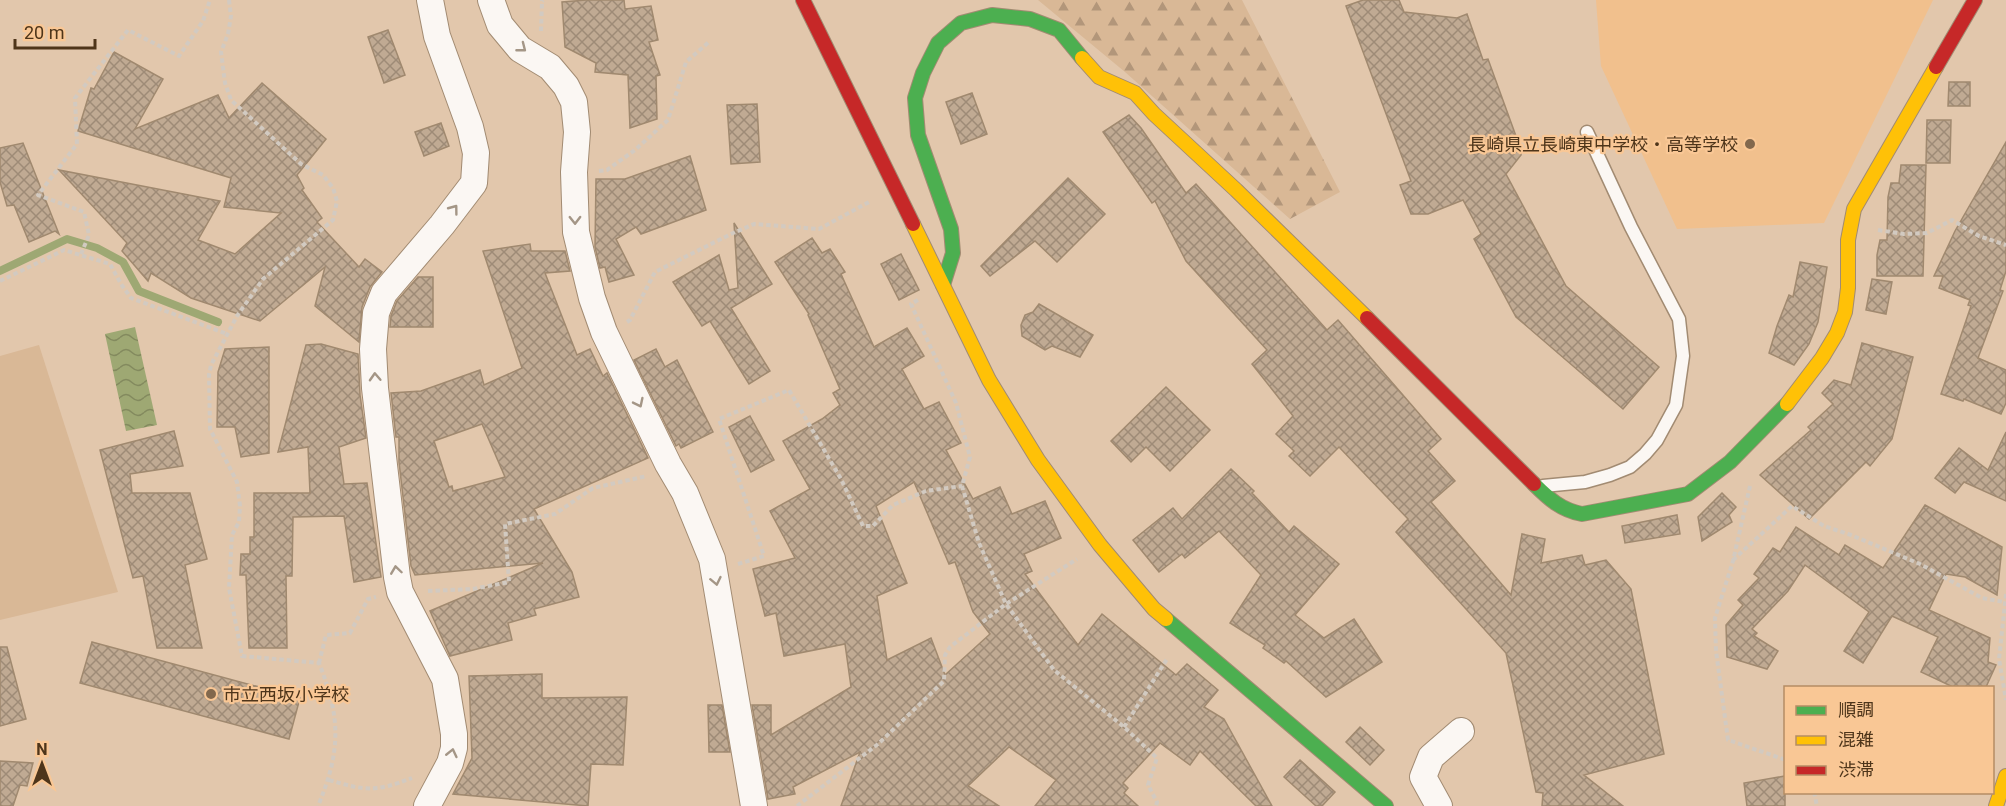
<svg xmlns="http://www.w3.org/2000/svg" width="2006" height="806" font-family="Roboto,'Noto Sans JP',sans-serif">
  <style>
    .built { fill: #f1c08d }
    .forest { fill: url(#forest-firs) }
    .park { fill: #d9b896 }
    .water { fill: url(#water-waves) }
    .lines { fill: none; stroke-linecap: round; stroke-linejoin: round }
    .stream { stroke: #9ea873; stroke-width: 8 }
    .building { fill: url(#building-cross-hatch); stroke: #a0896f; stroke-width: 1.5; fill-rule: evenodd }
    .lane-casing { stroke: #a28b72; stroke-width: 15 }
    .street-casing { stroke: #a28b72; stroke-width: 28 }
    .fast-casing { stroke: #a28b72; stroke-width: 16 }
    .slow-casing { stroke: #a28b72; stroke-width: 16 }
    .jam-casing { stroke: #a28b72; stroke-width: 16 }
    .path { stroke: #d2cac1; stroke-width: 4; stroke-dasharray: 4.5 3; stroke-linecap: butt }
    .lane { stroke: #fbf7f3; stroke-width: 12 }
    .street { stroke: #fbf7f3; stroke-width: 26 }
    .fast { stroke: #4caf50; stroke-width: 14 }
    .slow { stroke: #ffc107; stroke-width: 14 }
    .jam { stroke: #c62828; stroke-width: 14 }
    .oneway { stroke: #a49686 }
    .poi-dot { fill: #82684d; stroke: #f9c795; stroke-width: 2 }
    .labels { text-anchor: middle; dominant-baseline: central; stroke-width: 4.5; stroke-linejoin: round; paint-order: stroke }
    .poi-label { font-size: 18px; fill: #4e351a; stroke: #f9c795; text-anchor: end }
  </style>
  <defs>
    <pattern id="forest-firs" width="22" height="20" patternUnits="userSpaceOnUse" patternTransform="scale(1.5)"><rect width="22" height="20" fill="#d9b896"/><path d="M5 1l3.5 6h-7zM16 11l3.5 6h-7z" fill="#b2967a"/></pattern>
    <pattern id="water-waves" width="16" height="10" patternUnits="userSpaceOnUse" patternTransform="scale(1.5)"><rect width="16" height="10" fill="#9ea873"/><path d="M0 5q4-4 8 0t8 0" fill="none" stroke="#838a5e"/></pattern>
    <pattern id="building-cross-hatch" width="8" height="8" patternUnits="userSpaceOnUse" patternTransform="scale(1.5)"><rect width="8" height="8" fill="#c0aa93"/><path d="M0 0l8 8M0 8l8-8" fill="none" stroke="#9e8b77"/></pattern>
  </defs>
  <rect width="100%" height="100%" fill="#e2c7ac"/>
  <path class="built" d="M1596,0H1933L1824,223L1677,229L1601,66Z"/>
  <path class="forest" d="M1038,0H1242L1340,192L1290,219L1125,72Z"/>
  <path class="park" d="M39,345L118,592L0,620V356Z"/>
  <path class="water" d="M135,327L157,425L126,431L105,334Z"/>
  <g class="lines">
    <path class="stream" d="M0,271L67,239L97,248L123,262L139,291L218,322"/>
  </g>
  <g class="building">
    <path d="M586,0H624L625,9L651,6L658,40L649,42L660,75L656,76L657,119L630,128L628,75L595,72L596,63L565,47L562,2Z"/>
    <path d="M1363,0H1399L1404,12L1457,18L1467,14L1483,60L1488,59L1521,150V155L1506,174L1566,286L1659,367L1623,409L1516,317L1474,239L1481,234L1463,200L1428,214H1411L1400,185L1411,181L1346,6Z"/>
    <path d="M388,30L405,75L384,83L368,37Z"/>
    <path d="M114,52L163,79L135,129L218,95L229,118L262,83L326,139L297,175L304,188L302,190L322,218L317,222L359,267L365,259L382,272L370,287L362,307L359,342L315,306L325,267L260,321L191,298L151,273L148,281L122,251L127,243L59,170L220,201L198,240L235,254L281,213L224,207L231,178L78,131L91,88L94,89Z"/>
    <path d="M1949,82H1970V106H1948Z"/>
    <path d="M972,93L987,134L961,144L946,102Z"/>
    <path d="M757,104L760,162L731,164L727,105Z"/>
    <path d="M1129,115L1141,128L1186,193L1196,184L1327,330L1338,320L1441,439L1428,451L1455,481L1431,502L1511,595L1522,534L1545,539L1541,563L1582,555L1585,565L1606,560L1631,589L1664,754L1584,775L1623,806H1542L1543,793L1536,792L1506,653L1396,532L1408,519L1339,447L1310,476L1289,456L1294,451L1276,434L1293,416L1252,364L1267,350L1186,261L1155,201L1152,203L1103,132Z"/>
    <path d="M1927,120H1951L1950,163H1926Z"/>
    <path d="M441,123L449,146L424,156L415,132Z"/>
    <path d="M2006,142V271L2000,290L2003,291L1978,358L2006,370V403L2001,414L1964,399L1963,401L1941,394L1971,306L1968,305L1970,300L1939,288L1943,276H1934L1955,231Z"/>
    <path d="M23,143L59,234L55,231L29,242L14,205L7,206L0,182V148Z"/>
    <path d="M690,156L706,210L641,234L636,227L616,239L634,275L609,282L605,267L600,268L595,247L596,179H625Z"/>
    <path d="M1901,165H1926L1923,276H1877V255L1880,240H1887L1888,197L1891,183H1899Z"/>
    <path d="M1068,178L1105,214L1057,262L1035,241L990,276L981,266Z"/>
    <path d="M734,223L772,284L731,308L770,371L749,384L710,321L702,326L673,282L719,255L729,290L738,288Z"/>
    <path d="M812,238L822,253L830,249L845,272L841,274L874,347L907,328L924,356L902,369L924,409L939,402L961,443L946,450L973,499L1000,487L1012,514L1045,501L1061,538L1024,554L1032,571L1025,574L1078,645L1102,614L1176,675L1187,664L1218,690L1204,707L1224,719L1272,806H1256L1200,751L1190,765L1160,743L1123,783L1128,788L1124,793L1138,806H1035L1056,780L1009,747L968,786L999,806H841L860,752L793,787L795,794L768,799L752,705H771V735L851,687L845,644L784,656L776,613L765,616L753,569L795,558L770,511L810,489L783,441L822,419L840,405L833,393L840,389L808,315L809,314L775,262ZM914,482L949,564L955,562L973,612L990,634L945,675L931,638L887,660L877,596L907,583L876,506Z"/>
    <path d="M530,244L531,251H565L570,271L545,273L577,355L590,349L603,376L607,373L648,458L534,509L572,572L579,597L534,609L536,615L508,623L512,640L450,656L430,611L543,563L415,575L411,566L399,462V437H396L391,393L421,391L480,370L484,385L522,368L483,251ZM482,424L505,477L453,491L452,486L449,487L434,441Z"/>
    <path d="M901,254L919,290L899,300L881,264Z"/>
    <path d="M1800,262L1827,267L1818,322L1809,344L1794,365L1769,353L1777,326L1789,295L1793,297Z"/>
    <path d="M418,277H433V327H390L391,316L397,301Z"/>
    <path d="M1872,279L1892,282L1886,314L1866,310Z"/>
    <path d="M1039,304L1093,335L1080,357L1052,346L1045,350L1022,336L1021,325L1025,315L1033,312Z"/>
    <path d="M1862,343L1913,357L1892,439L1870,466L1866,462L1809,519L1760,475L1811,430L1808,427L1833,404L1822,393L1834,380L1851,385Z"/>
    <path d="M321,344L358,354L360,395L366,438L339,447L344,484L367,483L381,577L354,582L344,516L293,517L292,576H286L287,648H249L246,575H240L241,554H250V537H254V493H310L308,447L278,452L306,345Z"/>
    <path d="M269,347V453L241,457L235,427H217L218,372L225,349Z"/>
    <path d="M656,349L665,367L677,360L713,432L681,448L679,444L676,446L634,360Z"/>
    <path d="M1166,387L1210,430L1170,471L1146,447L1131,462L1111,441Z"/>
    <path d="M750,416L774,460L751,472L729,427Z"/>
    <path d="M174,431L183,466L130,474L132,493H190L207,559L185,565L202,648H157L143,576L133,578L100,450Z"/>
    <path d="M2006,432V501L1964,482L1955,493L1935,478L1959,448L1988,470Z"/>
    <path d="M1231,469L1254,491L1252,493L1289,532L1294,526L1339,564L1295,615L1324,638L1354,619L1382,662L1326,697L1286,661L1284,663L1263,648L1265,645L1230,623L1261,575L1219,531L1185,558L1182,554L1159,572L1133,540L1173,508L1182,519Z"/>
    <path d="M1722,493L1736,507L1729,515L1732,522L1702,541L1698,517Z"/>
    <path d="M1925,505L2002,547L1997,595L1965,577L1946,574L1929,610L1990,638L1988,662L1996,665L1986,687H1953L1921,672L1938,637L1892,616L1863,663L1844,651L1869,612L1805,565L1788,591L1752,629L1757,633L1754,636L1778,651L1767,669L1727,657L1726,625L1743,605L1738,600L1759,578L1754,574L1773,548L1780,552L1796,527L1839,555L1845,545L1883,568Z"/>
    <path d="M1677,515L1680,534L1625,543L1622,526Z"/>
    <path d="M92,642L300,698L289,739L80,683Z"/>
    <path d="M0,647H7L26,719L0,726Z"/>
    <path d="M542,674V698L627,697L623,765L591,764L588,806L453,794L472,758L469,676Z"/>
    <path d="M708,705H722L730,752H709Z"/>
    <path d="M1360,727L1384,750L1370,765L1346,742Z"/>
    <path d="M1300,760L1335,792L1322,806H1316L1284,777Z"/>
    <path d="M0,761L33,763L27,786L20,785L13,806H0Z"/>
    <path d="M1785,776V806H1747L1744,783Z"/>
  </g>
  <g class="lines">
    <defs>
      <path id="lane" d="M1543,486L1585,482L1610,475L1630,467L1645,454L1657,440L1676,405L1683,356L1679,319L1631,227L1587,132"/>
      <g id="street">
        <path d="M491,0L500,25L520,49L550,67L566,86L574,102L577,132L574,172L576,232L592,298L604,332L668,464L685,493L712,559L754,806"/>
        <path d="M427,806L450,763L454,748V734L445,679L400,592L397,577L375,388L373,349L376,313L384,293L442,225L474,183L476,153L470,127L437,36L430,0"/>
        <path d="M1439,806L1423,777L1431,757L1461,731"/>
      </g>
      <g id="fast">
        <path d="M943,285L953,253L951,229L918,135L915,98L923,73L938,43L961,23L992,15L1030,19L1059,30L1082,58"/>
        <path d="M1534,484C1549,499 1561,510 1582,514L1688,494L1730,462L1787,404"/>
        <path d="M1166,619L1386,806"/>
      </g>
      <g id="slow">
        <path d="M1082,58L1099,77L1135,93L1154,114L1236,190L1367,318"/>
        <path d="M913,224L989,380L1038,460L1100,545L1154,609L1166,619"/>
        <path d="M1787,404L1822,358L1837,333L1845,312L1848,288V240L1854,209L1936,67"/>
        <path d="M1996,806L2006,776"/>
      </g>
      <g id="jam">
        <path d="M803,0L913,224"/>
        <path d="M1936,67L1975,0"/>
        <path d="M1367,318L1534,484"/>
      </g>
    </defs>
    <use href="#lane" class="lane-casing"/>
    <use href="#street" class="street-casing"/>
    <use href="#fast" class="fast-casing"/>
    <use href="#slow" class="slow-casing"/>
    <use href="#jam" class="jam-casing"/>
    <g class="path">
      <path d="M229,0L231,16L228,34L221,52L225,83L231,100L301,164L323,175L333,188L337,201L333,220L263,279L237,316L211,365L209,375L210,429L237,482L240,506L239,522L232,535L229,588L242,656L319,663C341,718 341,751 318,806"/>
      <path d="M541,31L542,1L543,0"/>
      <path d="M599,171L607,170L635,150L668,120L686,62L709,42"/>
      <path d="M1878,230L1904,234L1927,233L1952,220L1979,236L2006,245"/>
      <path d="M81,254L89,235L84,212L38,195L77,144L75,98L128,30L179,56L203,21L210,0"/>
      <path d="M0,281L64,250L110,264L121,284L131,298L227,334"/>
      <path d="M918,300L911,304L956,403L970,457L962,486L979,543L1006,604L1054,670L1124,727L1157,758L1148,785L1157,802L1156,806"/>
      <path d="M627,322L630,320L655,272L731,234L754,224L819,229L869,202"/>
      <path d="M1750,486L1733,561L1715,618L1716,651L1728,740L1786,760"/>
      <path d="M1733,560L1792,506L1824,526L1851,535L1920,564L1982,598L2004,602"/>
      <path d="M738,564L764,556L719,419L789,390L841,479L863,526H873L893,505L926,491L962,486"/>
      <path d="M428,591L473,589L509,582L505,524L555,514L593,488L647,476"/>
      <path d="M2006,594L1999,659L2006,700"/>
      <path d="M319,663L326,635L350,633L368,599L376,597"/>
      <path d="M1124,727L1167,659"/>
      <path d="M329,780C366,791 376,792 412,778"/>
      <path d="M1814,792L1817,806"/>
      <path d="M797,806L878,744L944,681L945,655L950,647L1006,604L1077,559"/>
    </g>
    <use href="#lane" class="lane"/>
    <use href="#street" class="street"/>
    <use href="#fast" class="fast"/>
    <use href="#slow" class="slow"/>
    <use href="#jam" class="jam"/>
  </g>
  <defs><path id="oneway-chevron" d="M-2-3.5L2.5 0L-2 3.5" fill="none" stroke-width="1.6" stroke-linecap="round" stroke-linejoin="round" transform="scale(1.5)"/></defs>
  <g class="oneway">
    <use href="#oneway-chevron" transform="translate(522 48) rotate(38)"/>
    <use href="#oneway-chevron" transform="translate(454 209) rotate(-53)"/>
    <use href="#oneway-chevron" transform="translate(575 220) rotate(89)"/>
    <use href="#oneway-chevron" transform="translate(375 377) rotate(-93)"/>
    <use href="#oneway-chevron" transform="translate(639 403) rotate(64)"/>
    <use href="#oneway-chevron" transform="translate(396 570) rotate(-98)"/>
    <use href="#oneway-chevron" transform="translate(716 581) rotate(78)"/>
    <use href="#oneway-chevron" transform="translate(452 753) rotate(-77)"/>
  </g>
  <g class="poi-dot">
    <circle cx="1750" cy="144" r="6"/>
    <circle cx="211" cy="694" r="6"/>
  </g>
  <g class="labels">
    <g class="poi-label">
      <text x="1738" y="144">長崎県立長崎東中学校・高等学校</text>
      <text x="223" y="694" text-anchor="start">市立西坂小学校</text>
    </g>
  </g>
  <rect x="1784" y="686" width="210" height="108" fill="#f9c795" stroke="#b58d64" stroke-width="1.5"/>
  <rect x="1796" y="706" width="30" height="9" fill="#4caf50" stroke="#b58d64" stroke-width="1.5"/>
  <text x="1838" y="716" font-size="18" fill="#4e351a">順調</text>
  <rect x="1796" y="736" width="30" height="9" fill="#ffc107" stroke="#b58d64" stroke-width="1.5"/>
  <text x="1838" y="746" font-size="18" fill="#4e351a">混雑</text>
  <rect x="1796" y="766" width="30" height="9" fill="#c62828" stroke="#b58d64" stroke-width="1.5"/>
  <text x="1838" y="776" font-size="18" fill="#4e351a">渋滞</text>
  <g transform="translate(42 764)" stroke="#f9c795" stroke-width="4.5" paint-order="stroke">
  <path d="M0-4.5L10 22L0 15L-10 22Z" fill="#4e351a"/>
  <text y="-9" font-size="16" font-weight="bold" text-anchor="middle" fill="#4e351a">N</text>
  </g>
  <path d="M15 39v9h80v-9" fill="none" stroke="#4e351a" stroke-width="3"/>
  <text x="24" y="39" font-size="18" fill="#4e351a" stroke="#f9c795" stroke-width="4.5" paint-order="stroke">20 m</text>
</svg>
